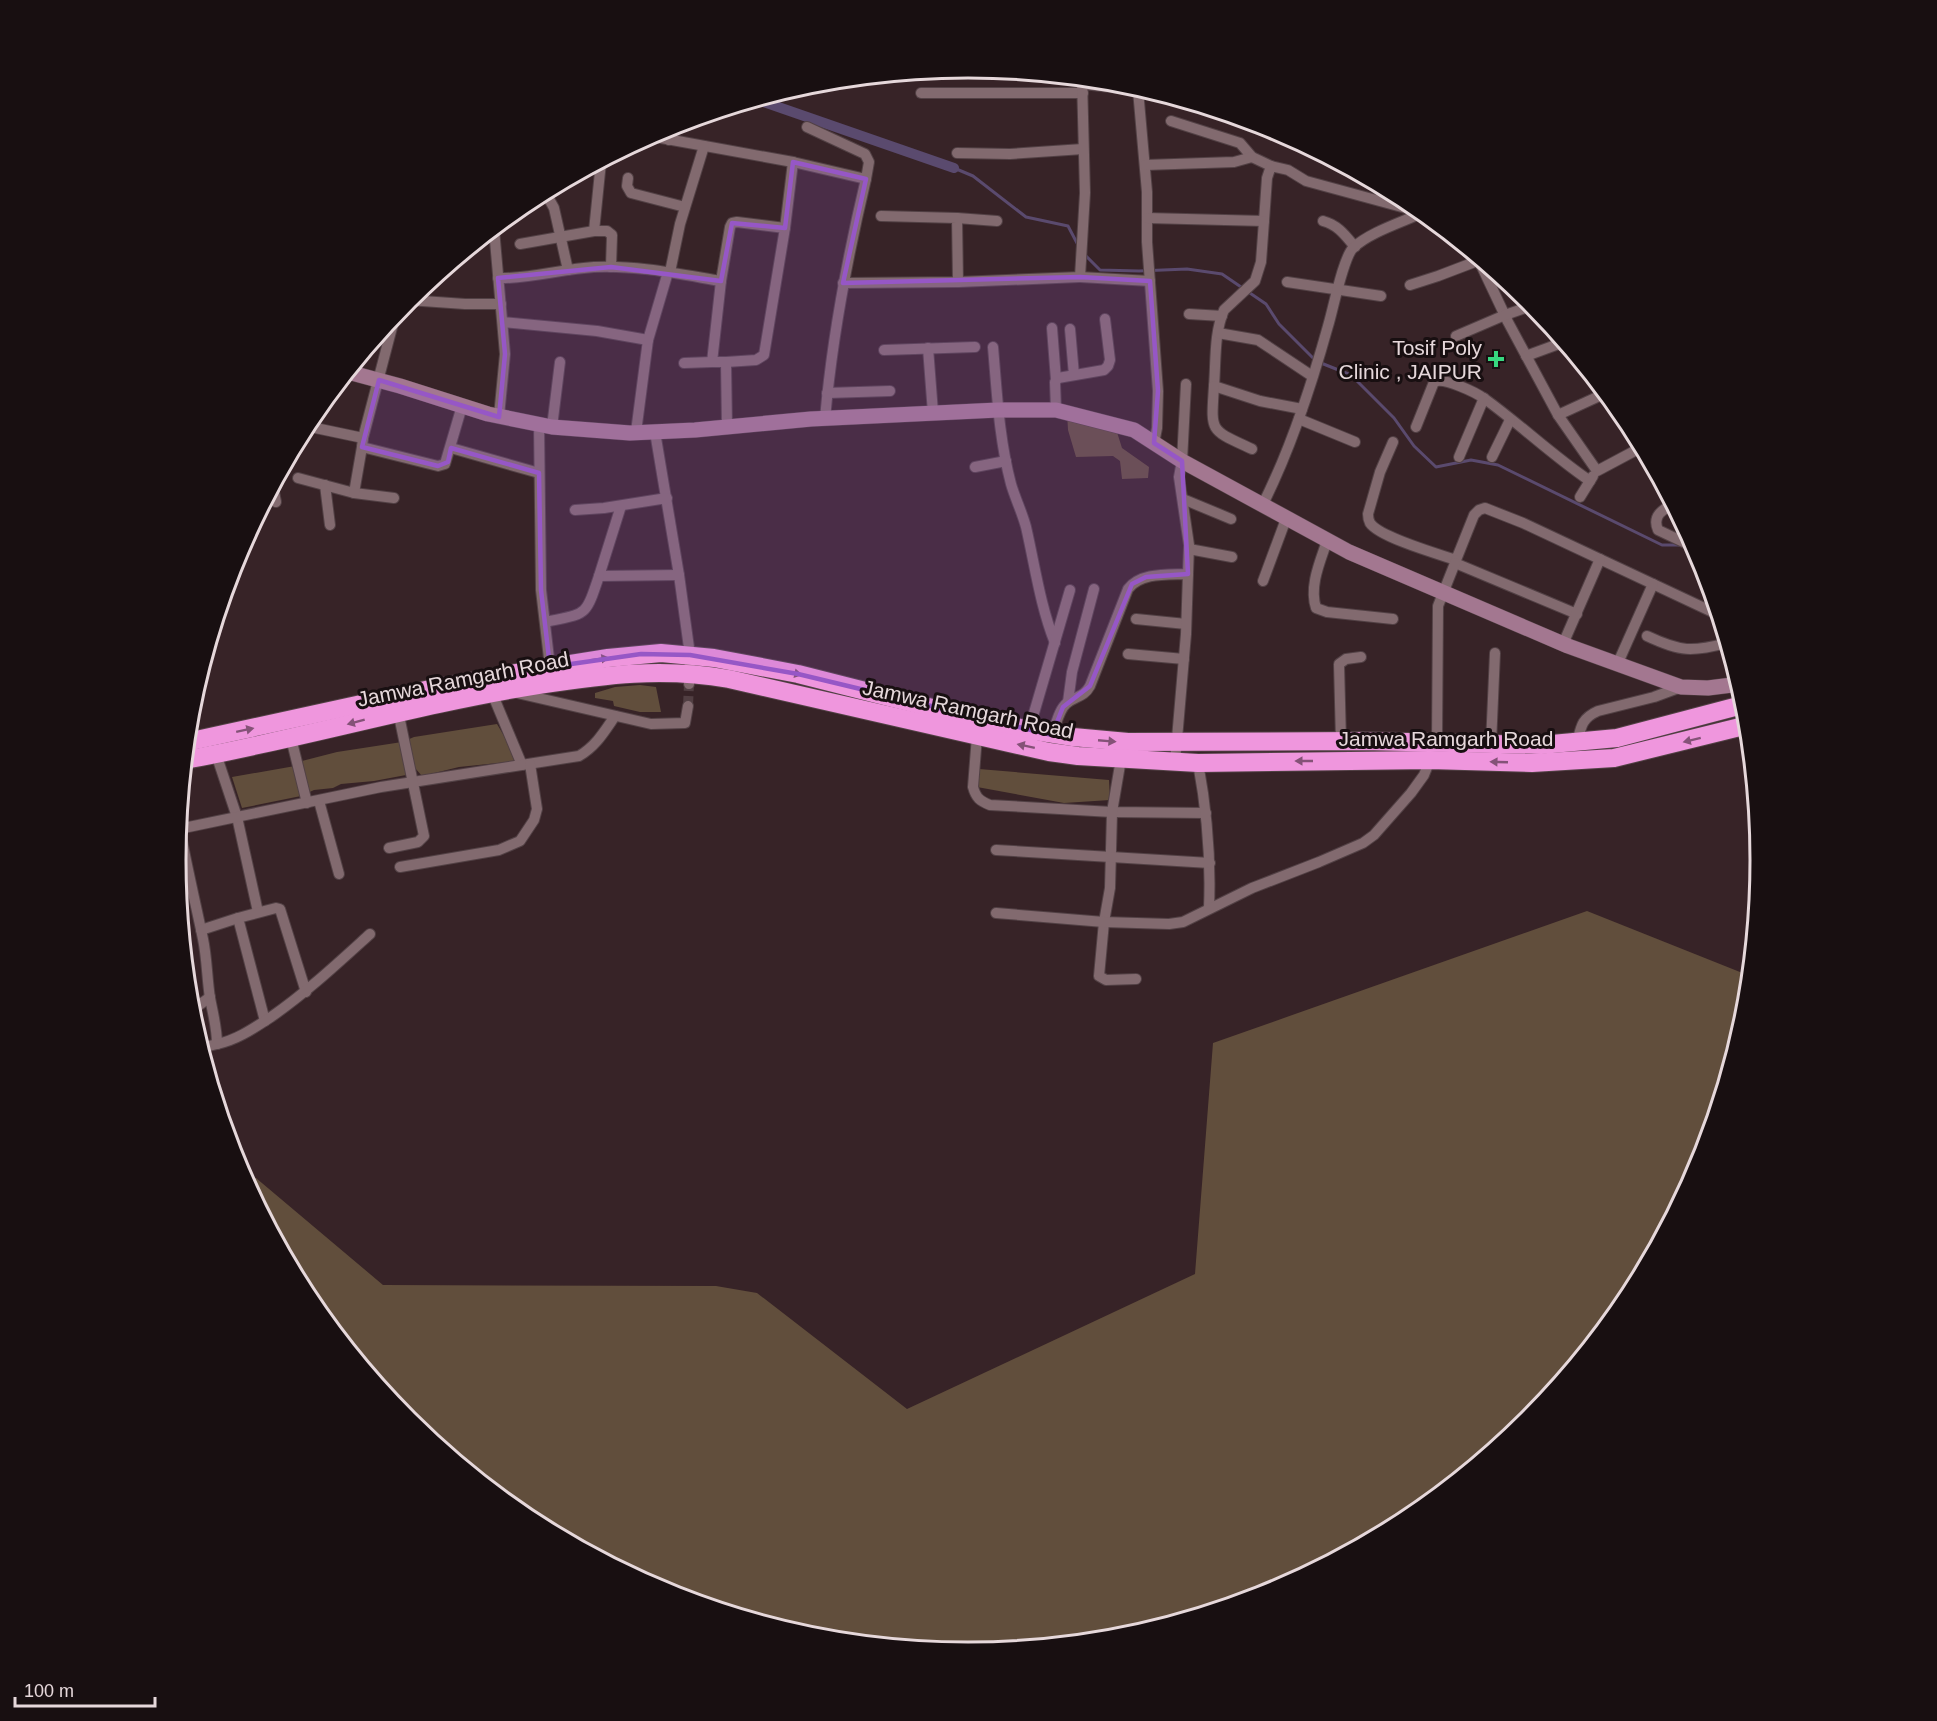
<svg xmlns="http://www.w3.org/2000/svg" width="1937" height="1721" font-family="Helvetica,sans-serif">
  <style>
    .green { fill: #614e3c }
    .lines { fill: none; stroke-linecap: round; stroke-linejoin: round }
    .stream { stroke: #5a4a6e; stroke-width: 3 }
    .canal { stroke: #5a4a6e; stroke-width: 10 }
    .street-tunnel { stroke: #513e42; stroke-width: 10; stroke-dasharray: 10 5; stroke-linecap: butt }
    .street-casing { stroke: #524145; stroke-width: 12 }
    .secondary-casing { stroke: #524145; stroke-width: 16 }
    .highway-casing { stroke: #524145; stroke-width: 20 }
    .street { stroke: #826a6f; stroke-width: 10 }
    .secondary { stroke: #a37790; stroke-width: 15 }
    .highway { stroke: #ef96dd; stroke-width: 18 }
    .oneway { fill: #845277 }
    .marked { fill: #9657c6; fill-opacity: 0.2; stroke: #9657c6; stroke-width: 4.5; stroke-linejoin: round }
    .poi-dot { fill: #37d880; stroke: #180f11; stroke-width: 2 }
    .labels { text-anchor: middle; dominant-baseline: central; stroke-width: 6; stroke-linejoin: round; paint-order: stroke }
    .poi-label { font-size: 21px; fill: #e6d8db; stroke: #180f11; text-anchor: end }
    .street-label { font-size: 21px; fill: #e6d8db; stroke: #180f11 }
    .rim { fill: none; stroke: #e6d8db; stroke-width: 3 }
  </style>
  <rect width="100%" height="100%" fill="#372327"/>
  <g class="green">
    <path d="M1067,413L1116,429L1122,448L1149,467L1148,478L1122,479L1120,461L1113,456L1076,457L1068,430Z"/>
    <path d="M640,685L656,687L661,712H640L614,706L613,701L595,698V693L615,687Z"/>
    <path d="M497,724L516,756L517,761L459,767L422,776L415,768L407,740L414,737Z"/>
    <path d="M402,742L406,775L374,781L341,784L333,788L314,790L301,796L242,808L232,777L295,766L298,762L337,752Z"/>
    <path d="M979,769L1109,780L1110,800L1064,803L977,787Z"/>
    <path d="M1587,911L1750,976L1746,1016L1701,1164L1628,1301L1529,1421L1409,1520L1272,1593L1123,1638L968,1653L813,1638L665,1593L528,1520L408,1421L309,1301L245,1180L256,1178L383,1285L716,1286L757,1293L907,1409L1195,1274L1213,1043Z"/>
  </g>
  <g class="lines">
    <g class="stream">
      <path d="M954,168L973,176L1026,217L1068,226L1078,245"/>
      <path d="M1085,255L1100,270L1139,271L1187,269L1222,274L1266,304L1279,324L1316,361L1351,375L1394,418L1414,446L1436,467L1471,460L1498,465L1662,545H1681"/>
    </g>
    <path class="canal" d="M758,100L954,168"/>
    <path class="street-tunnel" d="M688,706L689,684"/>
    <defs>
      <g id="street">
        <path d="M1083,84L1138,90L1147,192V242L1158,391L1157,428L1154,443"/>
        <path d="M921,93H1083"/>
        <path d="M1171,121L1240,143L1252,157L1271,166"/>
        <path d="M807,127L865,154L869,162L866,179"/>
        <path d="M650,136L793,162L866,179C847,259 832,338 825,419"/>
        <path d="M669,140L672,126"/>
        <path d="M957,153L1010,154L1083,149"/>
        <path d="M1145,165L1234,162L1252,157"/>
        <path d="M628,178L627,186L631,193L685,207"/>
        <path d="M542,194L549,199L554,208L568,270"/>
        <path d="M524,204L542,194"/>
        <path d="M957,218L997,221"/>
        <path d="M1147,218L1264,221L1267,178L1271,166L1288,170L1306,181L1424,213"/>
        <path d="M1264,221L1261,262L1255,281L1224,310C1214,333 1216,361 1214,386L1260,401L1302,409"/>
        <path d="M1323,221C1338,225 1345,235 1355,247"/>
        <path d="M785,228L793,162"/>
        <path d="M494,229L505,354L499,416"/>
        <path d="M594,231H607L612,235L611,267"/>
        <path d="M520,244L594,231L601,162"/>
        <path d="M1471,252L1482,267L1508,322L1558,415L1597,471L1642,447"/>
        <path d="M670,272L680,224L704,146"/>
        <path d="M1080,277L1150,281"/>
        <path d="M498,278C531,279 561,269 594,267C637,265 679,274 721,281"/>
        <path d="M958,282L1080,277L1085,193L1082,79"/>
        <path d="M1287,282L1381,296"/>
        <path d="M843,283L958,282L957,218L881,216"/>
        <path d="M1410,285L1438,276L1480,260"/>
        <path d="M408,300L465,304H501"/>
        <path d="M1189,314L1222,316"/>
        <path d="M395,316L363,438L362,447L438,466L445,464L462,406"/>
        <path d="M503,322L597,331L648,340L636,432"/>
        <path d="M1052,328L1056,380"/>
        <path d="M1070,329L1074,375"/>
        <path d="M1218,333L1258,340L1312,376"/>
        <path d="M1456,336L1505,315L1534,305"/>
        <path d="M648,340L668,272"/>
        <path d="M993,347C997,393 999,439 1011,484C1015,498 1022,512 1026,527C1035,566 1040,605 1055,643"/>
        <path d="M928,348L933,413"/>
        <path d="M884,350L975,347"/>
        <path d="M1526,356L1564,342"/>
        <path d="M726,362L756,360L764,355L785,228L737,222L732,223L730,227L721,281L712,362H726L727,427"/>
        <path d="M684,363L712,362"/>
        <path d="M1186,384L1182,461L1179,477L1189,545L1188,574"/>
        <path d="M1214,386C1211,433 1209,429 1252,449"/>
        <path d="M827,393L890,391"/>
        <path d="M1056,410L1055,382L1058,378L1104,370L1108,366L1110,360L1105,319"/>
        <path d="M1558,415L1606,393"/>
        <path d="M1299,419L1355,442"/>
        <path d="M539,424L541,590L550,667"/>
        <path d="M306,426L363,438"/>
        <path d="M552,427L560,362"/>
        <path d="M1416,427L1434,382C1444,377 1475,392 1485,399C1521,425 1553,456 1590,481"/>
        <path d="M655,432L679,575L690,655L689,684"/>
        <path d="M1393,442L1380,472L1368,514C1368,518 1368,519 1370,523C1379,537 1438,554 1456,560L1474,515L1479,510L1485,508L1523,523L1719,615"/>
        <path d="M451,448L539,473"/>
        <path d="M1459,457L1484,398"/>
        <path d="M1492,457L1510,420"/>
        <path d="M975,467L1006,461"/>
        <path d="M298,478L354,493L394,498"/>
        <path d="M325,485L330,525"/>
        <path d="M273,487L276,502"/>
        <path d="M354,493L362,447"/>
        <path d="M1580,497L1593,476"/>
        <path d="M1183,499L1231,519"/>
        <path d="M1673,504C1662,510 1652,516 1658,530L1696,548"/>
        <path d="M621,506L599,576L679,575"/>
        <path d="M1262,506C1291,449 1311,387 1328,326C1333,310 1343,258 1353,248C1368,233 1402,222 1422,213"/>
        <path d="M575,510L604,508L667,498"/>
        <path d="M1327,541C1320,562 1309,586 1316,608L1327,612L1393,619"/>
        <path d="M1189,549L1232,557"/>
        <path d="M239,552L242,551L251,537"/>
        <path d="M1456,560L1455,563L1577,614"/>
        <path d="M1263,581L1286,519"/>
        <path d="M1136,619L1186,624"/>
        <path d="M545,622C587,613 585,618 599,576"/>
        <path d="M1647,636C1681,652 1692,652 1727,643"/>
        <path d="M1563,644L1600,559"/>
        <path d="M1128,654L1184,659"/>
        <path d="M1617,665L1653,584"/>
        <path d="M492,693L522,765"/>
        <path d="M517,693L651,724L685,723L688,706"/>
        <path d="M1068,702L1072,672L1094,589"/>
        <path d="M1029,730L1070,590"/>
        <path d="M1052,735C1056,725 1059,709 1067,703C1076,696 1084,697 1090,686L1128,589C1141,572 1168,575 1188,574L1186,634L1175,762"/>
        <path d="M977,736L973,787C976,798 980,801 990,805L1112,812L1206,813"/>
        <path d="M291,738L307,803"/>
        <path d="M1341,741L1339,664L1346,659L1361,657"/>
        <path d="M1437,743L1438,606L1455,563"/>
        <path d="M1577,743C1581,726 1582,718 1598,711L1654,697L1681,687"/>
        <path d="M1491,744L1495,653"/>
        <path d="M216,754L237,817L258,912"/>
        <path d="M1121,759L1112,812L1110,888L1104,922L1099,976L1106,980L1136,979"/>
        <path d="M1198,763C1207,811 1211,859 1209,908"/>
        <path d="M319,801L339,874"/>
        <path d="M179,825C186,863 195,901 203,939C207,958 207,979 210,998C213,1014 217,1028 217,1044L201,1048"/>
        <path d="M179,829L381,787L579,756C596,746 604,732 615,716"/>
        <path d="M389,848L418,842L424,836L398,711"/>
        <path d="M996,850L1210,863"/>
        <path d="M400,867L499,850L520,841L534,820L537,809L530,764"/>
        <path d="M996,913L1104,922L1169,924L1183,922L1252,888L1319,862L1363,843L1374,835L1411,793L1424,775L1430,760"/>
        <path d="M201,930L238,918"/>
        <path d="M190,1012L210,997"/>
        <path d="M265,1021L238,918L276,908L280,909L306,992"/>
        <path d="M217,1044C237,1040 254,1028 271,1017C307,992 338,963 370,934"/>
      </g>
      <path id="secondary" d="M348,372L400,386L488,414L552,427L630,433L695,430L811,419L998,410H1056L1134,430L1182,461L1349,552L1568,646L1681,687L1708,688L1740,684"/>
      <g id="highway">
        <path d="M187,742L430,689L527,671L608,658L661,653L714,658L798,674L940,710L1029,730L1073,737L1128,742L1363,741L1541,745L1617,738L1746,704"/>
        <path d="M185,760C304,738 419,704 538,685C605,675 662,667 729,679L1049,752L1078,756L1198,763L1430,760L1532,763L1614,758L1748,725"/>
      </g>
    </defs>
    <use href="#street" class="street-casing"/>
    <use href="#secondary" class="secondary-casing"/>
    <use href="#highway" class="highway-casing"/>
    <use href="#street" class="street"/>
    <use href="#secondary" class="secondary"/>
    <use href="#highway" class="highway"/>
  </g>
  <defs><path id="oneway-solid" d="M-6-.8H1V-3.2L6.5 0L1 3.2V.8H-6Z" transform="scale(1.5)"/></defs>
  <g class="oneway">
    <use href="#oneway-solid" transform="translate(600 659) rotate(-8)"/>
    <use href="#oneway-solid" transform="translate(793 673) rotate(12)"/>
    <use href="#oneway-solid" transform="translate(356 722) rotate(165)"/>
    <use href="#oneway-solid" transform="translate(245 730) rotate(-12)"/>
    <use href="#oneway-solid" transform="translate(1692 740) rotate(166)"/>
    <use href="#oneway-solid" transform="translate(1107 741) rotate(5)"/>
    <use href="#oneway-solid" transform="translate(1026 746) rotate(-168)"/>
    <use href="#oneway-solid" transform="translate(1304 761) rotate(180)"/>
    <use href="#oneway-solid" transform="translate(1499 762) rotate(-178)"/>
  </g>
  <path class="marked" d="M793,162L866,179L843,283L1080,277L1150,281L1158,391L1154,443L1182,461L1188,574L1146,577L1132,584L1090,686L1063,707L1052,735L798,674L690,655L641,654L550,667L541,590L539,473L451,448L448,462L438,466L362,447L379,380L499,417L505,354L498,278L611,267L721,281L732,223L785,228Z"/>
  <path class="poi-dot" d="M1493 350h6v6h6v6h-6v6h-6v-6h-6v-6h6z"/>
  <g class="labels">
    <g class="poi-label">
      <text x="1482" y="347">Tosif Poly<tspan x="1482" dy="24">Clinic , JAIPUR</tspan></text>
    </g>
    <g class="street-label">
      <text transform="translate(463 679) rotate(-11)">Jamwa Ramgarh Road</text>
      <text transform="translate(968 709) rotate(12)">Jamwa Ramgarh Road</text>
      <text x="1446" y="738">Jamwa Ramgarh Road</text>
    </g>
  </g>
  <path d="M0 0H1937V1721H0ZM186 860a782 782 0 1 1 1564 0a782 782 0 1 1-1564 0Z" fill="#180f11" fill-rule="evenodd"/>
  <path class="rim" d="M186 860a782 782 0 1 1 1564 0a782 782 0 1 1-1564 0Z"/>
  <path d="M15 1697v9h140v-9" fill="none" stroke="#e6d8db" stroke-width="3"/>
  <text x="24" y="1697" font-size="18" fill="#e6d8db" stroke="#180f11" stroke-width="4.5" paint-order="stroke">100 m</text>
</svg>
